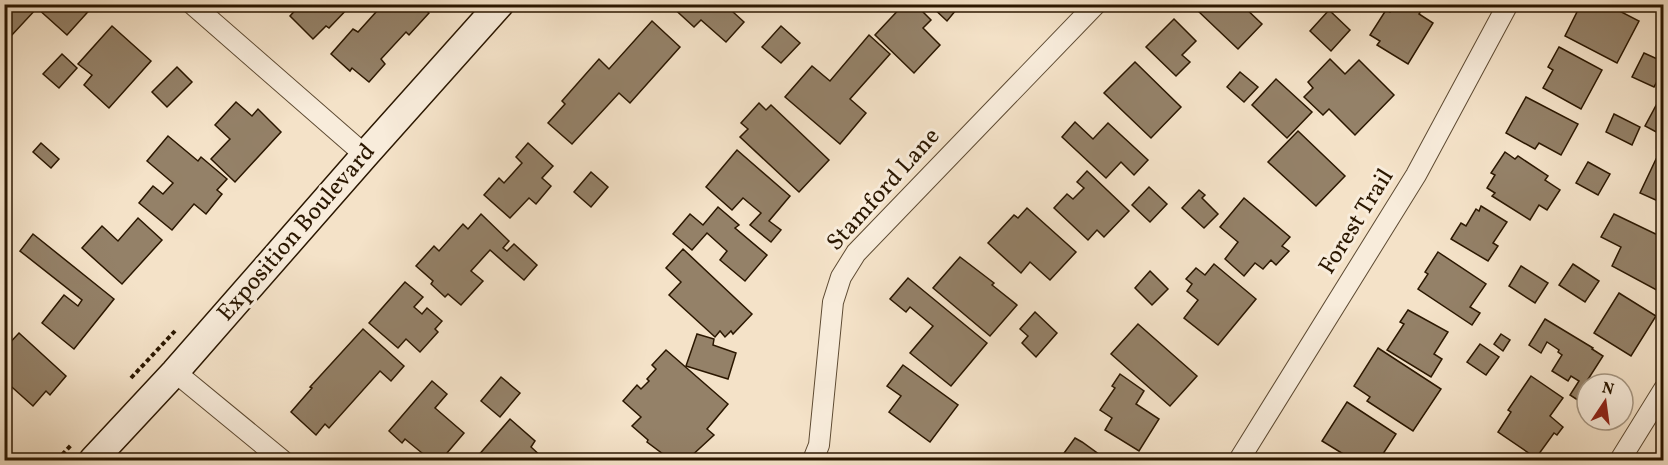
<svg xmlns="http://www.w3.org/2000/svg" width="1668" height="465" font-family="Vollkorn,serif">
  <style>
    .building { fill: #948168; stroke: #2b1700; stroke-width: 1.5 }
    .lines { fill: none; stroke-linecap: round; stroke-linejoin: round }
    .street-casing { stroke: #5d4a32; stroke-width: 22 }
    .secondary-casing { stroke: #2b1700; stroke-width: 30 }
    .path { stroke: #2b1700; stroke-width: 4; stroke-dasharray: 4.5 3; stroke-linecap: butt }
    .street { stroke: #f8ecdb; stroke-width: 20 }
    .secondary { stroke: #f8ecdb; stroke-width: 27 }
    .labels { text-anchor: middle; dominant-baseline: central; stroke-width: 6; stroke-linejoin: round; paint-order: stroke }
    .street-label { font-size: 24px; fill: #2b1700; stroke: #f8ecdb }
  </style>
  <rect width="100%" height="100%" fill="#f4e2c8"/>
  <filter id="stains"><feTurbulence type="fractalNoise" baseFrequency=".00333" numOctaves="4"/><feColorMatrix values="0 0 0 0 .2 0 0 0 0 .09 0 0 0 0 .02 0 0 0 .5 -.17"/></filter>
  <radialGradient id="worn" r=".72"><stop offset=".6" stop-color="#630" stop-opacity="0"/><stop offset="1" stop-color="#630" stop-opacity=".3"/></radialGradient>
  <g class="building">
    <path d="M4,4H95L67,35L37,8L11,36L4,30Z"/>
    <path d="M301,4H352L329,28L326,26L313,39L290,16Z"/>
    <path d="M376,4H420L429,13L409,35L406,32L381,59L385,64L369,82L352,68L350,71L331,54L353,29L358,32L376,12L372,9Z"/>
    <path d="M669,4H732L736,8L733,12L744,22L726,42L701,20L694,27Z"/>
    <path d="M904,4H915L931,20L923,28L940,45L914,73L875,35Z"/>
    <path d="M929,4H961L947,21Z"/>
    <path d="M1204,4H1241L1262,24L1238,49L1198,11Z"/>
    <path d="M1393,4H1425L1419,14L1433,23L1408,64L1377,45L1380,41L1370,35L1386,10L1390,12L1395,6Z"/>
    <path d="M1581,4H1606L1639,21L1617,63L1565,36Z"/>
    <path d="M1329,10L1350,30L1331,51L1310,31Z"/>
    <path d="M1174,19L1196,41L1182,55L1190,62L1176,76L1146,47Z"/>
    <path d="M652,21L680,47L630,103L619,93L572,144L548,123L565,104L562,101L599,59L609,69Z"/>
    <path d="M112,26L151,61L109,108L84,85L92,75L78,64Z"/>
    <path d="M781,26L800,43L781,63L762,47Z"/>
    <path d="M869,35L890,54L850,99L866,113L840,144L785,97L812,66L830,81Z"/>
    <path d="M1559,47L1602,70L1581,109L1543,88L1553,70L1548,67Z"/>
    <path d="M1644,53L1664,62V68L1654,87L1632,77Z"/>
    <path d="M62,54L77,68L59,88L43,74Z"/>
    <path d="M1330,59L1345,74L1359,60L1394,95L1355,135L1329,109L1323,115L1304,97L1313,88L1308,82Z"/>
    <path d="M1135,62L1181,107L1151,138L1104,93Z"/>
    <path d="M177,67L192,82L167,107L152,92Z"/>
    <path d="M1240,72L1258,87L1244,102L1227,87Z"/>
    <path d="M1276,79L1312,112L1287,138L1252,105Z"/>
    <path d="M1526,97L1578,124L1561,155L1539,143L1535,149L1506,133Z"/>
    <path d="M1659,100L1664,102V128L1660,134L1645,126Z"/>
    <path d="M236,102L252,116L258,109L281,132L235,182L211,159L230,139L215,125Z"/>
    <path d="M759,103L766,110L771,105L829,160L799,192L740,137L748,129L741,123Z"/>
    <path d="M1614,114L1640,127L1632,145L1606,132Z"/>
    <path d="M1075,122L1093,139L1108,123L1148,160L1134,175L1121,162L1106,178L1062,137Z"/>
    <path d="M1298,131L1345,176L1316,206L1268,162Z"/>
    <path d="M168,136L198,161L201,157L227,179L217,190L222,194L206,214L194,204L172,230L139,203L153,186L163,194L173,183L147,161Z"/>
    <path d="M41,143L59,159L51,168L33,152Z"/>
    <path d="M528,143L553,166L542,178L551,186L536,204L529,198L510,218L484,195L499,178L504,183L522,163L516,157Z"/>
    <path d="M737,150L790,196L769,221L781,230L771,242L750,225L761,213L743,198L732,210L706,187Z"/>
    <path d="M1505,152L1515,159L1518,156L1548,176L1545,180L1560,190L1547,210L1539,205L1530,220L1492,196L1495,193L1487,188L1495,175L1491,173Z"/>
    <path d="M1656,159L1662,163L1664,159V191L1658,201L1640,193Z"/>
    <path d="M1588,162L1610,174L1598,195L1576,183Z"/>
    <path d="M1087,171L1129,211L1104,237L1097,230L1088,240L1054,208L1067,194L1073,199L1084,188L1077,182Z"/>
    <path d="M591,172L608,187L591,207L574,192Z"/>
    <path d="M1149,187L1167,204L1150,222L1132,205Z"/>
    <path d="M1199,190L1205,195L1202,198L1218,214L1204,228L1182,208Z"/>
    <path d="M1244,198L1290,237L1282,246L1289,251L1276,265L1271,260L1263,269L1255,263L1244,276L1225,259L1238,242L1220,227Z"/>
    <path d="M1481,206L1507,222L1493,243L1498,246L1488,261L1451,239L1461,223L1466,226L1476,209L1479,211Z"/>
    <path d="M718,207L739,225L735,228L767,255L745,281L720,260L727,251L707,233L692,250L673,234L690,214L703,225Z"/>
    <path d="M1027,208L1076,252L1050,280L1030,262L1021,273L988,243L1014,215L1018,218Z"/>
    <path d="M481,214L509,241L503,248L507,251L514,244L537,265L524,280L490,250L471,271L483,281L461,305L448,294L445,297L431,284L433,281L416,266L434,246L439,251L463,224L468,229Z"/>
    <path d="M1614,214L1664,238V294L1612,266L1621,247L1601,237Z"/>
    <path d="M138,218L162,240L122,284L82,248L102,226L118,241Z"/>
    <path d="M33,234L114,299L74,349L42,323L64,295L78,306L82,300L20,251Z"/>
    <path d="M683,249L752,314L733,334L731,331L725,337L720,331L715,337L669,295L681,282L666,268Z"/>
    <path d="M1438,252L1486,284L1470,307L1480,313L1472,325L1418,289L1428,274L1425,272Z"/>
    <path d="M960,257L994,283L992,285L1017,305L990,336L933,288Z"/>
    <path d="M1214,264L1256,299L1218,345L1184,318L1198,300L1187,291L1192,284L1186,279L1196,268L1205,275Z"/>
    <path d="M1573,264L1599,281L1585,302L1559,285Z"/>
    <path d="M1521,266L1548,283L1535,303L1509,286Z"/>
    <path d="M1150,271L1168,289L1152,305L1135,288Z"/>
    <path d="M908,278L987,343L951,386L910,353L933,326L910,307L906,312L890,299Z"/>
    <path d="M405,282L423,297L414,307L422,314L427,308L442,321L435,329L438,332L420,352L406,339L398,348L369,323Z"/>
    <path d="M1619,293L1656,316L1631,356L1594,333Z"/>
    <path d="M1408,310L1448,332L1434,354L1442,359L1431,377L1387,350L1404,324L1400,322Z"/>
    <path d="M1035,312L1057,333L1036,357L1022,343L1028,336L1020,329Z"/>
    <path d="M1545,319L1593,348L1592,349L1603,356L1585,384L1587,385V406L1570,395L1579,381L1571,376L1568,381L1552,371L1562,355L1558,352L1559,350L1547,342L1541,353L1529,345Z"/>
    <path d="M1138,324L1197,376L1170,406L1111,354Z"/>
    <path d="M363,329L404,366L391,381L380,371L329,428L325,424L316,435L291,412L312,388L310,387Z"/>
    <path d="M19,333L66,376L50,395L46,391L33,406L4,380V349Z"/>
    <path d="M697,334L714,339L713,345L736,353L728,379L686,366Z"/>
    <path d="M1501,334L1510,340L1503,351L1494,344Z"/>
    <path d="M1480,344L1499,357L1486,375L1467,362Z"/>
    <path d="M1378,348L1441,389L1413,431L1367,401L1370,397L1354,386Z"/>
    <path d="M666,350L728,404L707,429L714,435L687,460H671L647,442L648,440L632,426L641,417L623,401L637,385L641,389L649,381L647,379L656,369L652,365Z"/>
    <path d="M903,365L958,405L930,442L889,412L901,396L887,386Z"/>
    <path d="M1120,374L1144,391L1136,404L1159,419L1139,451L1105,430L1112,418L1100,410L1115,388L1112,386Z"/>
    <path d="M1531,376L1563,398L1550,416L1563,427L1557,435L1554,433L1536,458L1498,432L1511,412L1508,410Z"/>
    <path d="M501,377L520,393L500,417L481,401Z"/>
    <path d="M432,381L447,394L435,408L464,433L441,460H423L419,457L422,453L405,439L402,443L389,431Z"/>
    <path d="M1347,402L1396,434L1379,460H1353L1322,441Z"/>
    <path d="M510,419L535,441L531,447L544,459L543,460H481L477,457Z"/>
    <path d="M1075,438L1082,442L1107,460H1059Z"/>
  </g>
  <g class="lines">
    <defs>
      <g id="street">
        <path d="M192,4L365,155"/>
        <path d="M175,372L282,460"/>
        <path d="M813,460L819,445L833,302L841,277L856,253L1096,4"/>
        <path d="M1239,460L1416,175L1508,4"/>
        <path d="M1620,460L1664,389"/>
      </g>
      <path id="secondary" d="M93,460L175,372L365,155L500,4"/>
    </defs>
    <use href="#street" class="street-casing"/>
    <use href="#secondary" class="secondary-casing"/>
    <g class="path">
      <path d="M131,378L175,331"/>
      <path d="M57,460L72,444"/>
    </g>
    <use href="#street" class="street"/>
    <use href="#secondary" class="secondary"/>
  </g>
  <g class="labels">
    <g class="street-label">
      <text transform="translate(884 190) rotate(-48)">Stamford Lane</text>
      <text transform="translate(1357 222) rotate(-58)">Forest Trail</text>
      <text transform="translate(297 233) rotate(-49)">Exposition Boulevard</text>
    </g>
  </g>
  <rect width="1668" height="465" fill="none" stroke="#f4e2c8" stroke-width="24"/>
  <rect x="6" y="6" width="1656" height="453" fill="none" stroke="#2b1700" stroke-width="3"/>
  <rect x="12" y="12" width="1644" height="441" fill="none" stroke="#2b1700" stroke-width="1.5"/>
  <g transform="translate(1605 402) rotate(13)"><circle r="28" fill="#f8ecdb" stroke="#a69783" stroke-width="1.5"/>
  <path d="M0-4.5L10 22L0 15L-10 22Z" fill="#8f2418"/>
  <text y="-9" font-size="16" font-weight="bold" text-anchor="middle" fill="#2b1700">N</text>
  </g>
  <rect width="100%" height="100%" filter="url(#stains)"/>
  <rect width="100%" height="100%" fill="url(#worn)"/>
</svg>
